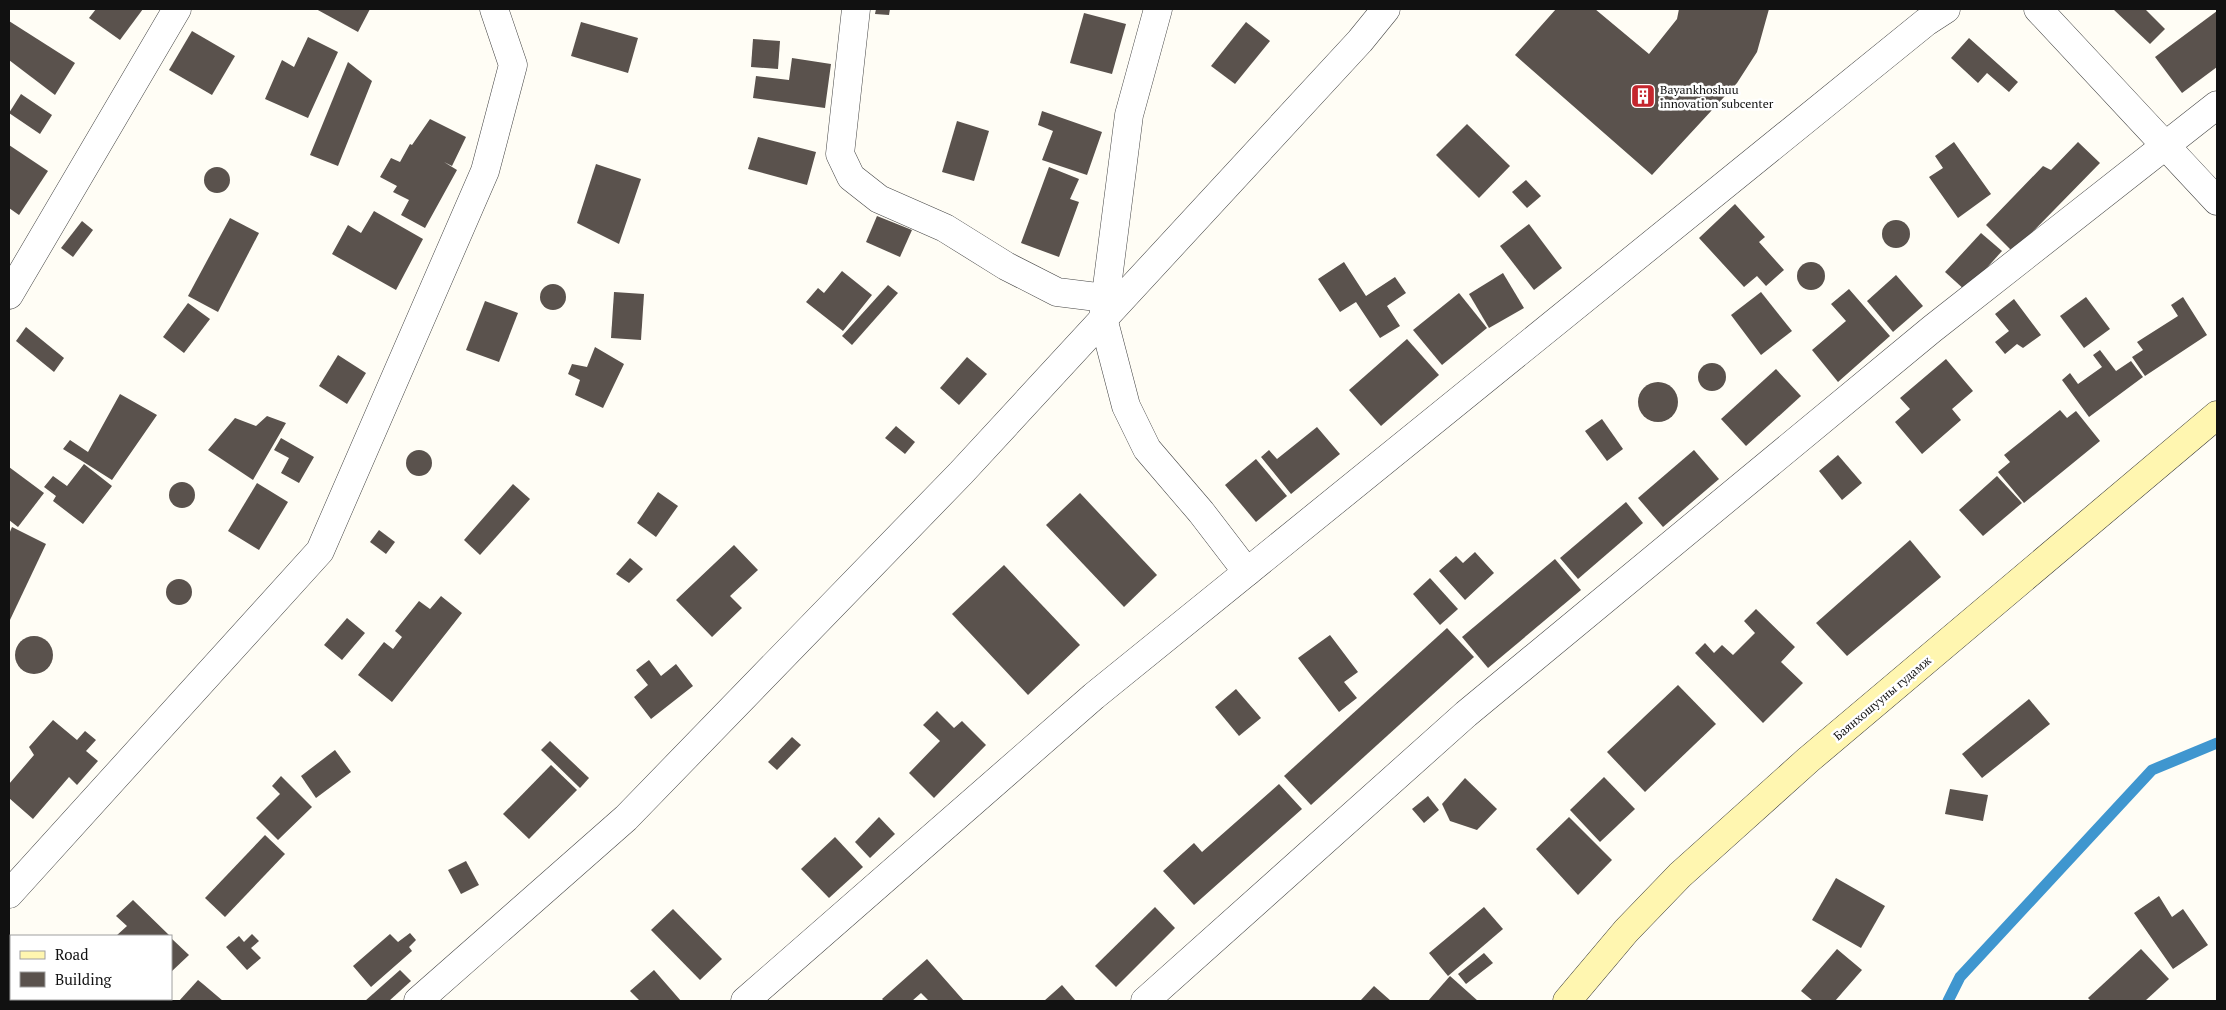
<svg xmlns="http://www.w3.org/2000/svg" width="2226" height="1010" font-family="'PT Serif',serif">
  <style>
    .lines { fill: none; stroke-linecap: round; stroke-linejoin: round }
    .stream { stroke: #3f96cf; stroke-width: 11 }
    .building { fill: #5a524d }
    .street-casing { stroke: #444; stroke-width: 29 }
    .secondary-casing { stroke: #333; stroke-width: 29 }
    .street { stroke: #fff; stroke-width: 28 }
    .secondary { stroke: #fff6b0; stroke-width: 28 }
    .labels { text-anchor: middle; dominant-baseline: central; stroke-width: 5; stroke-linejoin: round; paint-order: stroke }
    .poi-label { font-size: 12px; fill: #111; stroke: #fff; text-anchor: start }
    .street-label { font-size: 12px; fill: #111; stroke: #fff }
  </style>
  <rect width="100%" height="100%" fill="#fffdf5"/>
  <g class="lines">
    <path class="stream" d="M1948,1001L1960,977L2152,770L2217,743"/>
  </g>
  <g class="building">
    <path d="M96,9H143L120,40L89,18Z"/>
    <path d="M316,9H370L358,32Z"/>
    <path d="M876,9H890L889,15L875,14Z"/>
    <path d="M1556,9H1595L1649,54L1677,19L1679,9H1769L1757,52L1737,83L1652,175L1515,55Z"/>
    <path d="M2113,9H2145L2165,29L2150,44Z"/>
    <path d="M2217,11V67L2182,93L2155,57Z"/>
    <path d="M1084,13L1126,24L1112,74L1070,63Z"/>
    <path d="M9,21L75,63L55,95L9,60Z"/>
    <path d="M581,22L638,38L628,73L571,56Z"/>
    <path d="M1246,22L1270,41L1235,84L1211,66Z"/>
    <path d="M192,31L235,56L212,95L169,70Z"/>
    <path d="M308,37L338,52L308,118L265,99L282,60L294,67Z"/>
    <path d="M1969,38L2018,82L2009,92L1987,73L1978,83L1951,58Z"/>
    <path d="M753,39L780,41L778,69L751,67Z"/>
    <path d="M792,58L831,64L825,108L753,98L756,76L789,80Z"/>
    <path d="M348,62L372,81L338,166L310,155Z"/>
    <path d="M21,94L52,115L40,134L9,113Z"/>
    <path d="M1042,111L1102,132L1087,175L1042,160L1053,131L1038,125Z"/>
    <path d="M430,119L466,137L452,166L444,162L457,170L425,228L401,215L409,200L393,192L397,186L380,177L391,158L400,162L410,144L412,145Z"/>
    <path d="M957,121L989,131L974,181L942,172Z"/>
    <path d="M1467,124L1510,166L1479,198L1436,155Z"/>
    <path d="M758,137L816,152L807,185L748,169Z"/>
    <path d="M1954,142L1991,194L1958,218L1929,177L1943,168L1935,156Z"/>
    <path d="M2078,142L2100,163L2013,252L1986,225L2043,166L2051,170Z"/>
    <path d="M9,145L48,171L19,215L9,208Z"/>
    <path d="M596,164L641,179L619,244L577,223Z"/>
    <path d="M1049,167L1079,179L1070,199L1079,202L1059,257L1021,243Z"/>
    <circle cx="217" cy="180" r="13"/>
    <path d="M1526,180L1541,196L1527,208L1512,192Z"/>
    <path d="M1735,204L1765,237L1759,242L1784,270L1766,286L1757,276L1744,287L1699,238Z"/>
    <path d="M374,211L423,239L396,290L332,254L348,225L361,233Z"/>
    <path d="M877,216L912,230L900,257L866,242Z"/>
    <path d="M230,218L259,233L218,312L188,296Z"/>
    <circle cx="1896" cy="234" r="14"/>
    <path d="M82,221L93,230L73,257L61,248Z"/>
    <path d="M1529,224L1562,268L1534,290L1500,246Z"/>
    <path d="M1981,233L2002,251L1966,291L1945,272Z"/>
    <path d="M1344,262L1366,296L1395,277L1406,293L1387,306L1400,326L1380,338L1356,302L1340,312L1318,279Z"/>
    <circle cx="1811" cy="276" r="14"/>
    <path d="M842,271L872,295L843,331L806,302L818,288L824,293Z"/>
    <path d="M1503,273L1524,308L1489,328L1469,294Z"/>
    <path d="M1896,275L1923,306L1893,332L1867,301Z"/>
    <circle cx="553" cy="297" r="13"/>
    <path d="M888,285L898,293L852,345L842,336Z"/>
    <path d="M1849,289L1890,336L1838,382L1812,350L1846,321L1831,304Z"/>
    <path d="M614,292L644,294L641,340L611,338Z"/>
    <path d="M1761,292L1792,331L1761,355L1731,315Z"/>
    <path d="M1459,293L1487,328L1442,365L1413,330Z"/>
    <path d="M2086,297L2110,329L2084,348L2060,316Z"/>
    <path d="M2183,297L2207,335L2145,376L2132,357L2143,350L2137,342L2178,316L2171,305Z"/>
    <path d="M2014,299L2041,335L2023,348L2017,344L2005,354L1995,342L2009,331L1995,314Z"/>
    <path d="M485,301L518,313L499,362L466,350Z"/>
    <path d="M188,303L210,319L184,353L163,337Z"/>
    <path d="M26,327L64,358L54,372L16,341Z"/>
    <path d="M1407,339L1439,375L1381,426L1349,390Z"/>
    <path d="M595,347L624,364L603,408L575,395L580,380L568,374L572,364L587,367Z"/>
    <path d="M2100,350L2116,371L2131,361L2143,377L2089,417L2062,380L2070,373L2078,384L2102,367L2093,355Z"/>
    <path d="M338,355L366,373L347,404L319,386Z"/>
    <path d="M967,357L987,374L959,405L940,388Z"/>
    <path d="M1946,359L1973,391L1952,409L1961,420L1922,454L1895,422L1910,409L1900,398Z"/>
    <circle cx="1712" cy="377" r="14"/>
    <path d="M1776,369L1801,396L1746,446L1721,419Z"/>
    <circle cx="1658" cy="402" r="20"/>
    <path d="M120,394L157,415L112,480L63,449L70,440L88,452Z"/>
    <path d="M2060,410L2067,418L2076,411L2100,441L2024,503L1998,472L2010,462L2004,455Z"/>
    <path d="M267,416L286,423L253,480L208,450L235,418L256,426Z"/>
    <path d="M1602,419L1623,449L1607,461L1585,431Z"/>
    <path d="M896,426L915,442L905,454L885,438Z"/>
    <path d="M1317,427L1340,454L1291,494L1261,457L1269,450L1277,459Z"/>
    <path d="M281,438L314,457L299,483L281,473L289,458L274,450Z"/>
    <path d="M1694,450L1719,479L1663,527L1638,498Z"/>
    <circle cx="419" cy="463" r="13"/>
    <path d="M1838,455L1862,483L1842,500L1819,471Z"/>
    <path d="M1256,459L1287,496L1256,522L1225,485Z"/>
    <path d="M84,464L112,486L83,524L53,501L56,496L44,487L53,476L67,486Z"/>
    <path d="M9,467L44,493L18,527L9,520Z"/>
    <path d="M1997,476L2022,503L1983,536L1959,510Z"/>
    <circle cx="182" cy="495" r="13"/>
    <path d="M257,483L288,502L259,550L228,531Z"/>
    <path d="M513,484L530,499L480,555L464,540Z"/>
    <path d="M658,492L678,506L656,537L637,523Z"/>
    <path d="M1080,493L1157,575L1124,607L1046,525Z"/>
    <path d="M1626,502L1643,523L1578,579L1560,558Z"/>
    <path d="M12,527L46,544L9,622V534Z"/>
    <path d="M379,530L395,542L386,554L370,542Z"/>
    <path d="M1910,540L1941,577L1847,656L1816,623Z"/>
    <path d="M734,545L758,570L730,596L742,608L712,637L676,600Z"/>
    <path d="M1475,552L1494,573L1465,600L1439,571L1456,556L1463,563Z"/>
    <path d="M630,558L643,569L629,583L616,574Z"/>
    <path d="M1555,559L1581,590L1488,668L1462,637Z"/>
    <path d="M1004,565L1080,645L1028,695L952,614Z"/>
    <path d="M1430,578L1458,609L1440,625L1413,594Z"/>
    <circle cx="179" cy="592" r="13"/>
    <path d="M441,596L462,613L392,702L358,675L384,642L393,649L402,637L395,631L419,601L430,609Z"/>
    <path d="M1756,609L1795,647L1781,662L1803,683L1763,723L1695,653L1705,643L1714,653L1722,645L1733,655L1755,633L1744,621Z"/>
    <path d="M347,618L365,633L342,660L324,645Z"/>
    <path d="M1447,628L1474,657L1311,805L1284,776Z"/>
    <path d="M1330,635L1358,672L1344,682L1357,698L1339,712L1298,658Z"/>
    <circle cx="34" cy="655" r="19"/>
    <path d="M649,660L661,676L676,664L693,686L651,719L634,697L648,685L636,670Z"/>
    <path d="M1678,685L1716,724L1645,792L1607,752Z"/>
    <path d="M1236,689L1261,718L1239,736L1215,707Z"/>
    <path d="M2029,699L2050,724L1982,778L1962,754Z"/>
    <path d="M937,711L954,728L962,721L986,745L934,798L909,773L940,741L923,725Z"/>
    <path d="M53,720L77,740L85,731L96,740L86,751L98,761L77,785L69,777L33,819L9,798V784L34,755L29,747Z"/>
    <path d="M792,737L801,745L777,770L768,762Z"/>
    <path d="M550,741L589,778L580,788L541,750Z"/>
    <path d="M335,750L351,772L316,798L301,776Z"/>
    <path d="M551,765L577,790L529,839L503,814Z"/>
    <path d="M281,776L312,807L278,840L256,818L280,794L272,786Z"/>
    <path d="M1604,777L1635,809L1600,842L1570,810Z"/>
    <path d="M1465,778L1497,809L1477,830L1450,821L1442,804Z"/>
    <path d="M1279,784L1302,809L1194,905L1163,871L1194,843L1202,852Z"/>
    <path d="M1950,789L1988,795L1983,821L1945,814Z"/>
    <path d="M1428,796L1439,810L1424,823L1412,809Z"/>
    <path d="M879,817L895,834L870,858L855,842Z"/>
    <path d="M1569,817L1612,860L1578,895L1536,849Z"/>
    <path d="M265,835L285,854L225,917L205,898Z"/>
    <path d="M835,837L863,867L829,898L801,869Z"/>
    <path d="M466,861L479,885L461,894L448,870Z"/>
    <path d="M1836,878L1885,906L1861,948L1812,920Z"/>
    <path d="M2159,896L2172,917L2183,909L2208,945L2173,969L2134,913Z"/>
    <path d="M133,900L170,936H116L127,926L116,916Z"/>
    <path d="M1155,907L1175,928L1116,987L1095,966Z"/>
    <path d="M1484,907L1503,929L1448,976L1429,953Z"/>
    <path d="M673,909L722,959L700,980L651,930Z"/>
    <path d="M410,933L416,940L409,947L412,951L371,987L353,966L390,934L398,942Z"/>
    <path d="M252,934L259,941L251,948L261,958L247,970L226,947L239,936L244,942Z"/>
    <path d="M171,938L189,955L171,972Z"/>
    <path d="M1837,949L1862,970L1835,1001H1813L1801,991Z"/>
    <path d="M2141,949L2169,979L2145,1001H2091L2088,998Z"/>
    <path d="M1484,953L1493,963L1466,984L1458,974Z"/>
    <path d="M927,959L964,1001H929L921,993L912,1001H884L882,999Z"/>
    <path d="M400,970L411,981L389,1001H365Z"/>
    <path d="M654,970L681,1001H640L630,991Z"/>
    <path d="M1450,976L1478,1001H1428Z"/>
    <path d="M198,980L203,984L223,1001H179Z"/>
    <path d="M1062,985L1076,1001H1044Z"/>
    <path d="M1374,986L1391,1001H1360Z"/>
  </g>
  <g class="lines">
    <defs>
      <g id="street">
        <path d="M856,9L840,154L851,177L879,199L945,228L1006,266L1057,292L1105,298"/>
        <path d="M1158,9L1129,115L1103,318L1126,406L1147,449L1201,512L1247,572"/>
        <path d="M2038,9L2217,201"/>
        <path d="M9,295L177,9"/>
        <path d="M9,894L320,551L485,171L513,65L494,9"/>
        <path d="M418,1001L626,818L961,473L1360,41L1386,9"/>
        <path d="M745,1001L1094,696L1926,22L1946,9"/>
        <path d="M1145,1001L1466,714L1932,329L2217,105"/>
      </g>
      <path id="secondary" d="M1567,1001L1626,931L1680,875L1739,822L1808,760L2217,415"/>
    </defs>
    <use href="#street" class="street-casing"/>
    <use href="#secondary" class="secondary-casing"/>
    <use href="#street" class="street"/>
    <use href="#secondary" class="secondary"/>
  </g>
  <defs>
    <symbol id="building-square" viewBox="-11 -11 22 22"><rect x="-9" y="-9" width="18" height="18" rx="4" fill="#c4262e" stroke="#fff"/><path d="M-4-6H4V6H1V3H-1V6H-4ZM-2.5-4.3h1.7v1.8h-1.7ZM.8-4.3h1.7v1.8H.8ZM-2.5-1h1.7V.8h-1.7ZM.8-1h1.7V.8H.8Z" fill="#fff"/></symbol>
  </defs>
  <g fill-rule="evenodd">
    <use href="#building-square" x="1629" y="82" width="28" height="28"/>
  </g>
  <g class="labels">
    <g class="poi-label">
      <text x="1660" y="89">Bayankhoshuu<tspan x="1660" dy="14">innovation subcenter</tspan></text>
    </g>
    <g class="street-label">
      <text transform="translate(1882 698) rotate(-40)">Баянхошууны гудамж</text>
    </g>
  </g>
  <rect width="2226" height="1010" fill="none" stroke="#111111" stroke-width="20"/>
  <rect x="10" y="935" width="162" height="65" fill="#ffffff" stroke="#a0a0a0"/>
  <rect x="20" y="951" width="25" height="8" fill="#fff6b0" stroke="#a0a0a0"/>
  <text x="55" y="960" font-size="15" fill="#111111">Road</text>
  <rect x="20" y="972" width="25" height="15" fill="#5a524d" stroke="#a0a0a0"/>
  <text x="55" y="985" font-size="15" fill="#111111">Building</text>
</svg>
